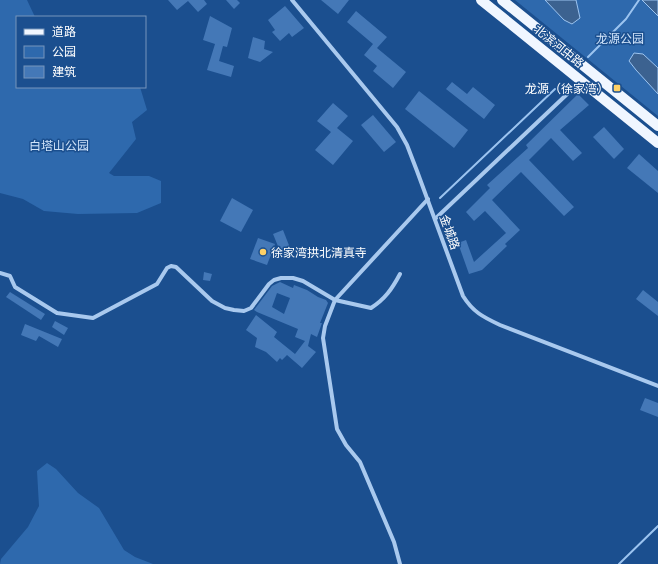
<svg xmlns="http://www.w3.org/2000/svg" width="658" height="564" font-family="Mulish,'Noto Sans SC',sans-serif">
  <style>
    .green { fill: #2e69ad }
    .water { fill: #3c6290; stroke: #9cc4f0 }
    .lines { fill: none; stroke-linecap: round; stroke-linejoin: round }
    .stream { stroke: #9cc4f0; stroke-width: 2 }
    .building { fill: #4478b7; fill-rule: evenodd }
    .minor { stroke: #a9c9ee; stroke-width: 4 }
    .primary { stroke: #f0f6ff; stroke-width: 10 }
    .poi-dot { fill: #ffd166; stroke: #1b4f8f; stroke-width: 1.5 }
    .labels { text-anchor: middle; dominant-baseline: central; stroke-width: 3; stroke-linejoin: round; paint-order: stroke }
    .park-label { font-size: 12px; fill: #cfe3fa; stroke: #1b4f8f }
    .street-label { font-size: 12px; fill: #fff; stroke: #1b4f8f }
    .poi-label { font-size: 12px; fill: #fff; stroke: #1b4f8f; text-anchor: end }
  </style>
  <rect width="100%" height="100%" fill="#1b4f8f"/>
  <g class="green">
    <path d="M0,0H27L35,17H17V87H140L147,110L132,122L136,139L109,173L114,176H149L161,181V203L137,213L78,214L44,211L23,199L0,193Z"/>
    <path d="M515,0H642L658,16V116Z"/>
    <path d="M47,463L56,469L78,493L99,508L124,550L135,557L153,564H0L1,559L28,527L39,506L37,471Z"/>
  </g>
  <g class="water">
    <path d="M545,0H576L580,18L572,24L564,20Z"/>
    <path d="M642,0H658V16Z"/>
    <path d="M634,53L643,54L658,68V94L636,70L629,61Z"/>
  </g>
  <g class="lines">
    <g class="stream">
      <path d="M588,57L626,19L639,0"/>
      <path d="M440,198L555,89"/>
      <path d="M619,564L658,526"/>
    </g>
  </g>
  <g class="building">
    <path d="M168,0H204L207,4L198,12L188,1L177,10Z"/>
    <path d="M226,0H237L240,3L234,9Z"/>
    <path d="M321,0H349L338,14Z"/>
    <path d="M285,6L304,28L292,37L289,33L280,41L272,32L275,30L268,20Z"/>
    <path d="M356,11L387,37L377,48L406,72L393,88L373,71L377,66L364,55L373,44L347,22Z"/>
    <path d="M210,16L232,28L227,47L223,46L219,61L234,66L231,77L207,70L215,44L203,40Z"/>
    <path d="M253,37L265,41L264,49L273,52L260,62L248,58Z"/>
    <path d="M452,82L467,94L473,87L495,105L484,119L446,89Z"/>
    <path d="M419,91L468,130L454,148L405,109Z"/>
    <path d="M578,94L589,105L560,130L582,153L573,161L551,138L529,160L574,207L564,216L521,172L492,200L520,230L505,244L507,246L482,270L469,274L458,243L466,240L474,262L506,233L485,211L474,221L466,212L490,188L487,185L528,148L526,145Z"/>
    <path d="M333,103L348,116L337,128L353,141L333,165L315,150L331,132L317,121Z"/>
    <path d="M373,115L396,142L384,152L361,125Z"/>
    <path d="M604,127L624,149L614,159L593,137Z"/>
    <path d="M639,154L658,171V193L627,168Z"/>
    <path d="M232,198L253,210L241,232L220,221Z"/>
    <path d="M283,230L292,253L282,256L273,234Z"/>
    <path d="M258,238L275,244L267,265L250,259Z"/>
    <path d="M204,272L212,274L210,281L203,280Z"/>
    <path d="M280,282L293,288L294,285L307,290L318,297L326,300L328,303L320,323H322L317,337L311,334L308,346L316,352L302,368L287,355L282,360L280,358L277,362L266,352L255,347L257,338L246,330L256,315L277,332L274,337L295,354L305,341L295,337L298,329L257,312L254,310L272,286ZM277,293L290,298L284,314L272,307Z"/>
    <path d="M643,290L658,302V316L636,299Z"/>
    <path d="M10,292L45,314L41,320L6,297Z"/>
    <path d="M55,321L68,328L64,335L52,327Z"/>
    <path d="M25,324L62,339L58,347L39,336L36,341L21,335Z"/>
    <path d="M645,398L658,403V417L640,410Z"/>
  </g>
  <g class="lines">
    <g class="minor">
      <path d="M292,0L397,127L407,145L417,171L463,296C473,312 483,317 500,325L658,386"/>
      <path d="M435,219L581,81"/>
      <path d="M0,273L10,276L15,287L57,313L93,318L157,284L167,268L171,266L176,267L212,301L225,308L234,310L244,311L251,308L269,284L274,280L281,278H293L303,281L335,300L371,308C385,299 392,289 400,274"/>
      <path d="M400,564L394,542L360,462L346,445L337,429L323,338L325,326L335,300L428,199"/>
    </g>
    <g class="primary">
      <path d="M481,0L658,143"/>
      <path d="M502,0L658,126"/>
    </g>
  </g>
  <g class="poi-dot">
    <rect x="613" y="84" width="8" height="8" rx="2"/>
    <circle cx="263" cy="252" r="4"/>
  </g>
  <g class="labels">
    <g class="park-label">
      <text x="620" y="38">龙源公园</text>
      <text x="59" y="145">白塔山公园</text>
    </g>
    <g class="street-label">
      <text transform="translate(559 46) rotate(39)">北滨河中路</text>
      <text transform="translate(450 232) rotate(70)">金城路</text>
    </g>
    <g class="poi-label">
      <text x="609" y="88">龙源（徐家湾）</text>
      <text x="271" y="252" text-anchor="start">徐家湾拱北清真寺</text>
    </g>
  </g>
  <rect x="16" y="16" width="130" height="72" fill="#1b4f8f" stroke="#7695bc"/>
  <rect x="24" y="29" width="20" height="6" fill="#f0f6ff" stroke="#7695bc"/>
  <text x="52" y="36" font-size="12" fill="#ffffff">道路</text>
  <rect x="24" y="46" width="20" height="12" fill="#2e69ad" stroke="#7695bc"/>
  <text x="52" y="56" font-size="12" fill="#ffffff">公园</text>
  <rect x="24" y="66" width="20" height="12" fill="#4478b7" stroke="#7695bc"/>
  <text x="52" y="76" font-size="12" fill="#ffffff">建筑</text>
</svg>
